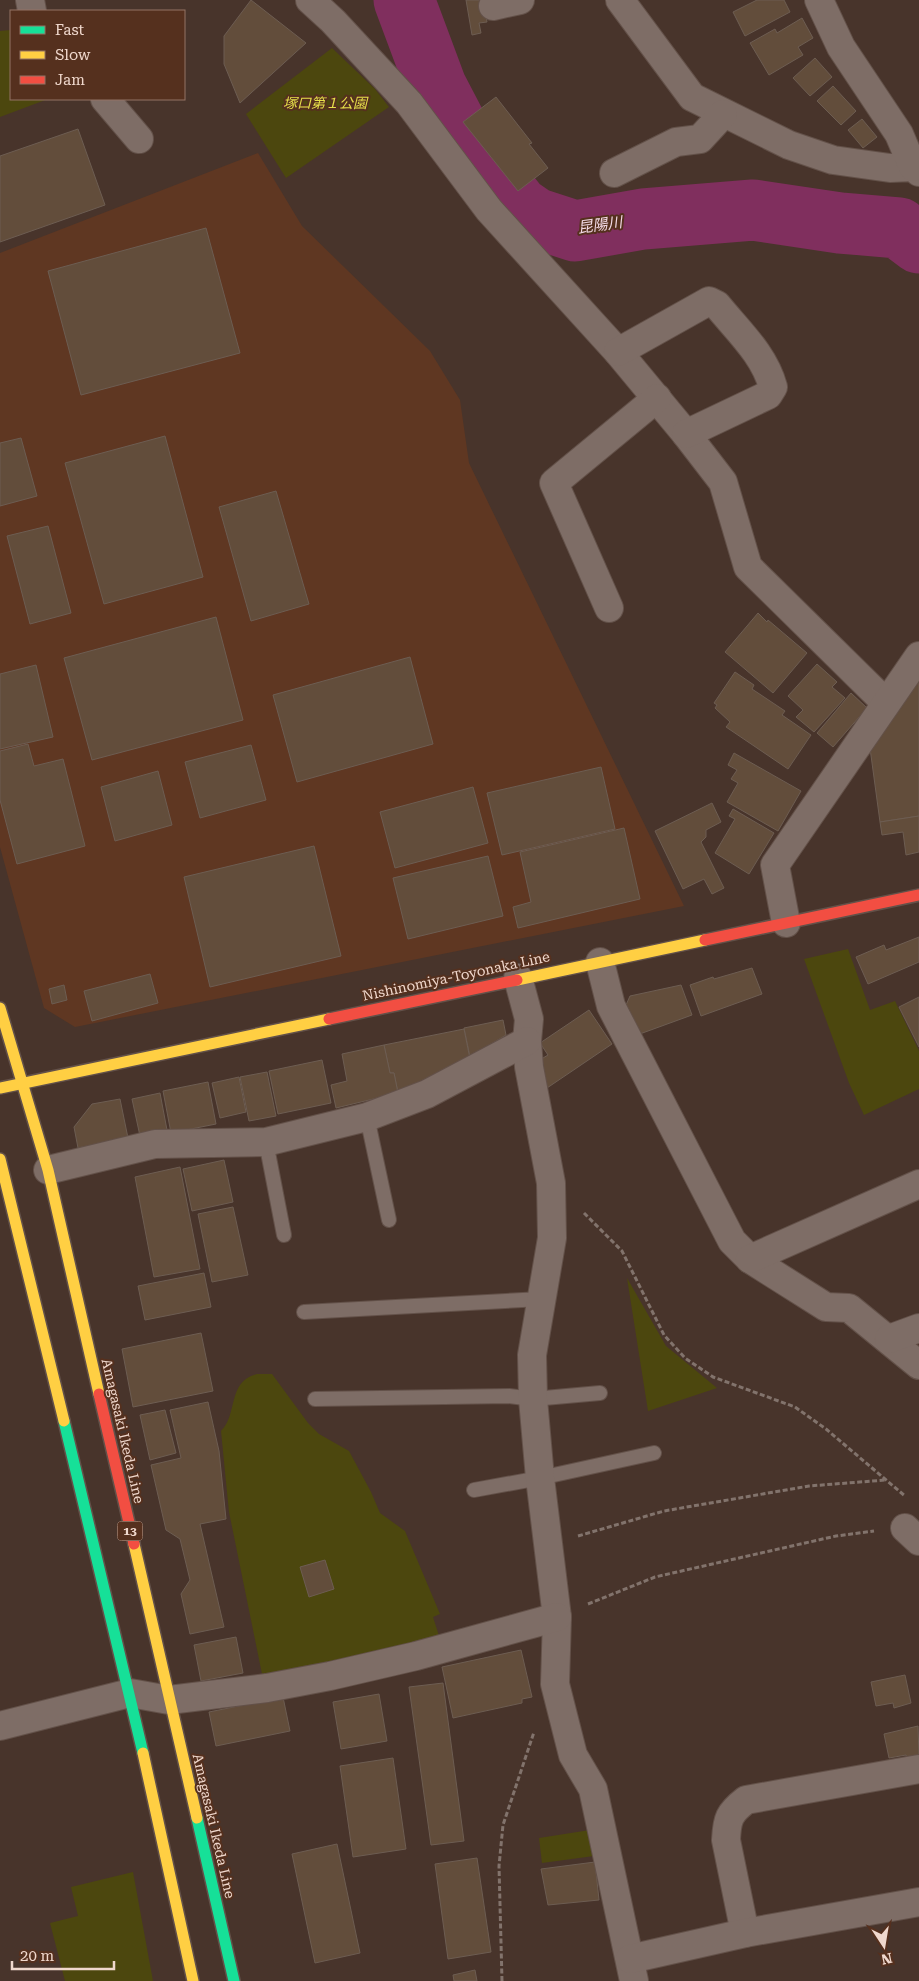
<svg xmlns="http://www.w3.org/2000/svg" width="919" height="1981" font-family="'Roboto Serif','Noto Sans JP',serif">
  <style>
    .built { fill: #5f3722 }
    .green { fill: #4c470e }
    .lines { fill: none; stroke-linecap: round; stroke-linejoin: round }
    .river { stroke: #802f5e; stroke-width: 61 }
    .building { fill: #624d3b; stroke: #6d5d52 }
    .lane-casing { stroke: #635149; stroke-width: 16 }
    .street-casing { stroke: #635149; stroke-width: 30 }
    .fast-casing { stroke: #635149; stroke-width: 14 }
    .slow-casing { stroke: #635149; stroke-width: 14 }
    .jam-casing { stroke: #635149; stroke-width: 14 }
    .path { stroke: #82736c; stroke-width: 3; stroke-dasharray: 5 2.5; stroke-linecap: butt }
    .lane { stroke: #7e6d66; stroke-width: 14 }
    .street { stroke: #7e6d66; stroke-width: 28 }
    .fast { stroke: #16e098; stroke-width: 11 }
    .slow { stroke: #ffcf43; stroke-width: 11 }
    .jam { stroke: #f24e42; stroke-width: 11 }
    .labels { text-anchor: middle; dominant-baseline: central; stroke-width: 4; stroke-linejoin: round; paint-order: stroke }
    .shield { fill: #55301e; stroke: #c2a698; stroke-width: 1 }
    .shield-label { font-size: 12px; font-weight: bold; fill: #f0d8cd }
    .park-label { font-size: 14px; font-style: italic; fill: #e6df4a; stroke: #55301e }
    .street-label { font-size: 14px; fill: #f0d8cd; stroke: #55301e }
    .water-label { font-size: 15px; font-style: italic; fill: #f2d9e5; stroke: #55301e }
  </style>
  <rect width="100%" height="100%" fill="#48342b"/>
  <path class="built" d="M258,153L302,226L430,351L460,400L469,463L684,906L75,1027L44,1008L0,847V253Z"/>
  <g class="green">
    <path d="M11,30V99H48L0,117V31Z"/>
    <path d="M332,48L375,89L389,107L286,178L246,114Z"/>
    <path d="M848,949L870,1010L895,1001L919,1051V1089L864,1115L849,1083L804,959Z"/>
    <path d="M627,1278L666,1346L717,1388L648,1411Z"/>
    <path d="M257,1374H272L308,1423L319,1434L349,1451L371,1492L380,1513L405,1531L440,1614L433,1617L440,1639L325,1666L262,1674L229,1512L221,1431C238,1415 227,1381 257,1374Z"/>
    <path d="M590,1830L594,1856L542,1863L539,1838Z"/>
    <path d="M133,1872L153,1981H65L50,1923L78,1916L71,1887Z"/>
  </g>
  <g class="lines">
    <path class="river" d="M404,0L436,86L460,132L519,207L535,218L575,231L643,219L753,210L840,223L899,228L919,243"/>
  </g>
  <g class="building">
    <path d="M251,0L306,43L240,103L224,64V36Z"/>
    <path d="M466,0H483L487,22L479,23L481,33L472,35Z"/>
    <path d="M757,0H784L790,12L745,36L733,12Z"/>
    <path d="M802,18L813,38L798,47L803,55L769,75L750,43L775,29L777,33Z"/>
    <path d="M815,58L832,77L810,96L793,78Z"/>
    <path d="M833,86L856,111L841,125L817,101Z"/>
    <path d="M496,97L532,143L529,144L548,168L518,191L463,122Z"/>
    <path d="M862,119L877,137L863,148L848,130Z"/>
    <path d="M78,129L105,205L0,242V156Z"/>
    <path d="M206,228L240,353L81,395L48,271Z"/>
    <path d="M165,436L203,577L104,604L65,463Z"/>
    <path d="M21,438L37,496L0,506V443Z"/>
    <path d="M276,491L309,604L251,621L219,507Z"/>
    <path d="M48,526L71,613L30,624L7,536Z"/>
    <path d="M758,613L767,622L768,620L807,653L773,693L725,652Z"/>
    <path d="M216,617L243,720L92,760L64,658Z"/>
    <path d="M410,657L433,744L297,782L273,695Z"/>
    <path d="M817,664L837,682L832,687L845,698L814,732L796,717L803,710L788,696Z"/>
    <path d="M36,665L53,737L0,749V674Z"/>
    <path d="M735,672L754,685L752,689L785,711L782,715L811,735L788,769L726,727L730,722L715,708L717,705L714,703Z"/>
    <path d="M919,680V816L880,822L870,748Z"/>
    <path d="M851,693L867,708L833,747L817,733Z"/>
    <path d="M28,744L34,766L63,759L85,846L17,864L0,800V751Z"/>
    <path d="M251,745L266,800L200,818L185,762Z"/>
    <path d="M734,753L801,791L778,831L727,802L738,783L731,779L737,770L728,765Z"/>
    <path d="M601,767L615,829L502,855L487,793Z"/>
    <path d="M158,771L172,825L115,841L101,787Z"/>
    <path d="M473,787L488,843L395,868L380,812Z"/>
    <path d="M712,803L721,822L706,830V837L701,842L724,888L712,894L704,879L683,889L655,831Z"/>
    <path d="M733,809L774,833L749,874L715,853L735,819L729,816Z"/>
    <path d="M919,816V852L906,855L903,832L882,835L880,822Z"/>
    <path d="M624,828L640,899L518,928L513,907L531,902L520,852Z"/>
    <path d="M314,846L341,956L210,987L184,877Z"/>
    <path d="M488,856L503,916L408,939L393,878Z"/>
    <path d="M919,937V962L868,984L856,957L884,945L886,950Z"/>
    <path d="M752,968L762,994L701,1016L690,985L713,977L714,979Z"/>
    <path d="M150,974L158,1003L92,1021L84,991Z"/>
    <path d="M64,985L67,1000L52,1004L49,989Z"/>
    <path d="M681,985L692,1015L637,1035L626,1005L630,996Z"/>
    <path d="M919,997V1047L899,1007Z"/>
    <path d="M589,1010L612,1044L547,1088L538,1061L548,1055L540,1043Z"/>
    <path d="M503,1020L506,1035L470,1057L464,1028Z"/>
    <path d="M464,1029L470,1059L398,1093L394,1073H390L384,1045Z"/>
    <path d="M384,1045L390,1073H394L398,1093L336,1108L331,1085L347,1081L342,1054Z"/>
    <path d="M322,1060L331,1103L278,1114L269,1071Z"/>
    <path d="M267,1072L276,1116L249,1121L240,1077Z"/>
    <path d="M239,1077L246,1112L220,1118L212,1083Z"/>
    <path d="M208,1082L216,1124L171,1133L163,1091Z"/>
    <path d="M160,1093L167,1130L140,1136L132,1099Z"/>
    <path d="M120,1099L128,1138L78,1148L74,1127L92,1104Z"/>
    <path d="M224,1160L233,1202L192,1211L183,1169Z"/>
    <path d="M180,1167L200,1269L154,1277L135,1177Z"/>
    <path d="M233,1207L248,1275L212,1282L198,1214Z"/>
    <path d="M204,1273L211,1307L145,1320L138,1286Z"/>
    <path d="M201,1333L213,1391L133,1407L122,1349Z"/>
    <path d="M208,1402L219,1451L226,1519L200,1524L224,1627L190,1634L181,1594L190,1580L180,1539L166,1530L151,1465L181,1458L170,1410Z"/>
    <path d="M165,1410L176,1453L150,1460L140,1415Z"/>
    <path d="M325,1560L334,1589L309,1597L300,1567Z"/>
    <path d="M236,1637L243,1673L201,1681L194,1645Z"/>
    <path d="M521,1650L532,1697L522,1699V1703L453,1718L442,1667Z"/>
    <path d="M905,1675L911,1703L894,1708L893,1703L876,1706L871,1682Z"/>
    <path d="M443,1683L464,1841L431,1845L409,1687Z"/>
    <path d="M379,1694L387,1741L341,1749L333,1702Z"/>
    <path d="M283,1697L290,1731L216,1746L209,1712Z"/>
    <path d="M918,1726L919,1757L907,1760L906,1755L889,1758L884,1734Z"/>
    <path d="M393,1758L406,1849L353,1857L340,1766Z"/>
    <path d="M337,1844L360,1953L315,1963L292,1854Z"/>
    <path d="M477,1858L491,1952L448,1959L435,1864Z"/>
    <path d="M595,1862L599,1900L548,1905L541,1869Z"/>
    <path d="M475,1970L477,1981H454L453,1975Z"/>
  </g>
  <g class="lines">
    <defs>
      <g id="lane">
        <path d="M367,1117L389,1220"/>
        <path d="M266,1142L284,1235"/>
        <path d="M304,1312L542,1299"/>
        <path d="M315,1399L509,1396L533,1399L600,1393"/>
        <path d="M474,1490L540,1478L654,1453"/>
      </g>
      <g id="street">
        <path d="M30,0L32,11"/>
        <path d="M310,0L333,21L409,103L489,210L618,352L686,434L723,482L748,567L885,702"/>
        <path d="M620,0L692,97L789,145L833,160L890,168L913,167L919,172"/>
        <path d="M819,0L841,47L899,134L913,167"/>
        <path d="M493,6L520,0"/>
        <path d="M105,99L139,139"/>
        <path d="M614,173L676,142L700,139L723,114"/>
        <path d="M618,352L709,301L717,305C738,331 764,354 773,387L768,395L686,434"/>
        <path d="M609,608L554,483L657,398"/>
        <path d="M786,923L775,865L919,656"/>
        <path d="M600,962L611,1006L732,1241L750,1259L826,1307L849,1308L919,1365"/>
        <path d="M518,978L529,1019L527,1041L529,1067L551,1183L552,1238L532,1355L533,1399L540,1478L557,1617L555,1684L573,1755L593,1789L634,1981"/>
        <path d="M48,1170L155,1144L266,1142L367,1117L427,1094L527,1041"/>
        <path d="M750,1259L919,1184"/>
        <path d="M889,1339L919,1328"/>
        <path d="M905,1528L919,1541"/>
        <path d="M0,1726L130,1693L169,1700L267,1688L330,1676L416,1656L557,1617"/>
        <path d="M745,1933L726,1840C727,1819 729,1813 746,1800L919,1769"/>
        <path d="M630,1959L745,1933L919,1902"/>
      </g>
      <g id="fast">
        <path d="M64,1421L143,1753"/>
        <path d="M197,1818L234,1981"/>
      </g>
      <g id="slow">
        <path d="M517,980L705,940"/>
        <path d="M0,1008L48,1170L99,1394"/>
        <path d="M0,1088L329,1019"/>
        <path d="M0,1159L64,1421"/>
        <path d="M134,1544L197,1818"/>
        <path d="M143,1753L193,1981"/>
      </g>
      <g id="jam">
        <path d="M705,940L919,895"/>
        <path d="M329,1019L517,980"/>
        <path d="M99,1394L134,1544"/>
      </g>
    </defs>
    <use href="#lane" class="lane-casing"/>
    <use href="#street" class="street-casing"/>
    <use href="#fast" class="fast-casing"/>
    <use href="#slow" class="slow-casing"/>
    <use href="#jam" class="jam-casing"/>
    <g class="path">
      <path d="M584,1213L622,1251L664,1335L685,1358L713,1377L795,1407L826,1429L905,1496"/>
      <path d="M578,1536L664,1511L809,1486L886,1480"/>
      <path d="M588,1604L655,1577L836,1536L874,1531"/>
      <path d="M502,1981L499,1866L503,1825L534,1732"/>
    </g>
    <use href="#lane" class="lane"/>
    <use href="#street" class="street"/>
    <use href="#fast" class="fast"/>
    <use href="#slow" class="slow"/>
    <use href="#jam" class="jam"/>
  </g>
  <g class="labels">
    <rect class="shield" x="117.5" y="1521.5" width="25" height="19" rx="4"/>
    <g class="shield-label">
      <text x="130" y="1531">13</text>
    </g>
    <g class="park-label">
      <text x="325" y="103">塚口第１公園</text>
    </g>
    <g class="street-label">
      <text transform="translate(456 976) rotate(-12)">Nishinomiya-Toyonaka Line</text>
      <text transform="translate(123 1431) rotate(77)">Amagasaki Ikeda Line</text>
      <text transform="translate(214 1826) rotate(77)">Amagasaki Ikeda Line</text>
    </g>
    <g class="water-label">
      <text transform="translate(600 225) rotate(-8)">昆陽川</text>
    </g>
  </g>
  <rect x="10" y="10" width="175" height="90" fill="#55301e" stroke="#937364"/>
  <rect x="20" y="26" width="25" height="8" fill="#16e098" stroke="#937364"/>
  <text x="55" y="35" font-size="15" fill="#f0d8cd">Fast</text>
  <rect x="20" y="51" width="25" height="8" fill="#ffcf43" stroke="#937364"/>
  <text x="55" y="60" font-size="15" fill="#f0d8cd">Slow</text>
  <rect x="20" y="76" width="25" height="8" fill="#f24e42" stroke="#937364"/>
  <text x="55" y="85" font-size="15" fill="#f0d8cd">Jam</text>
  <g transform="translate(884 1946) rotate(168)" stroke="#55301e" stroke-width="4" paint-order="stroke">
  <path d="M0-4L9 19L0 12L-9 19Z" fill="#f0d8cd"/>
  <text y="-8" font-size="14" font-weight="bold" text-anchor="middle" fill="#f0d8cd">N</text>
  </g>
  <path d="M12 1961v8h102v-8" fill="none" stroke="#f0d8cd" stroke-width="2.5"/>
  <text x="20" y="1961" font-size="15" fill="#f0d8cd" stroke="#55301e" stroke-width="4" paint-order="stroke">20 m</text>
</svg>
